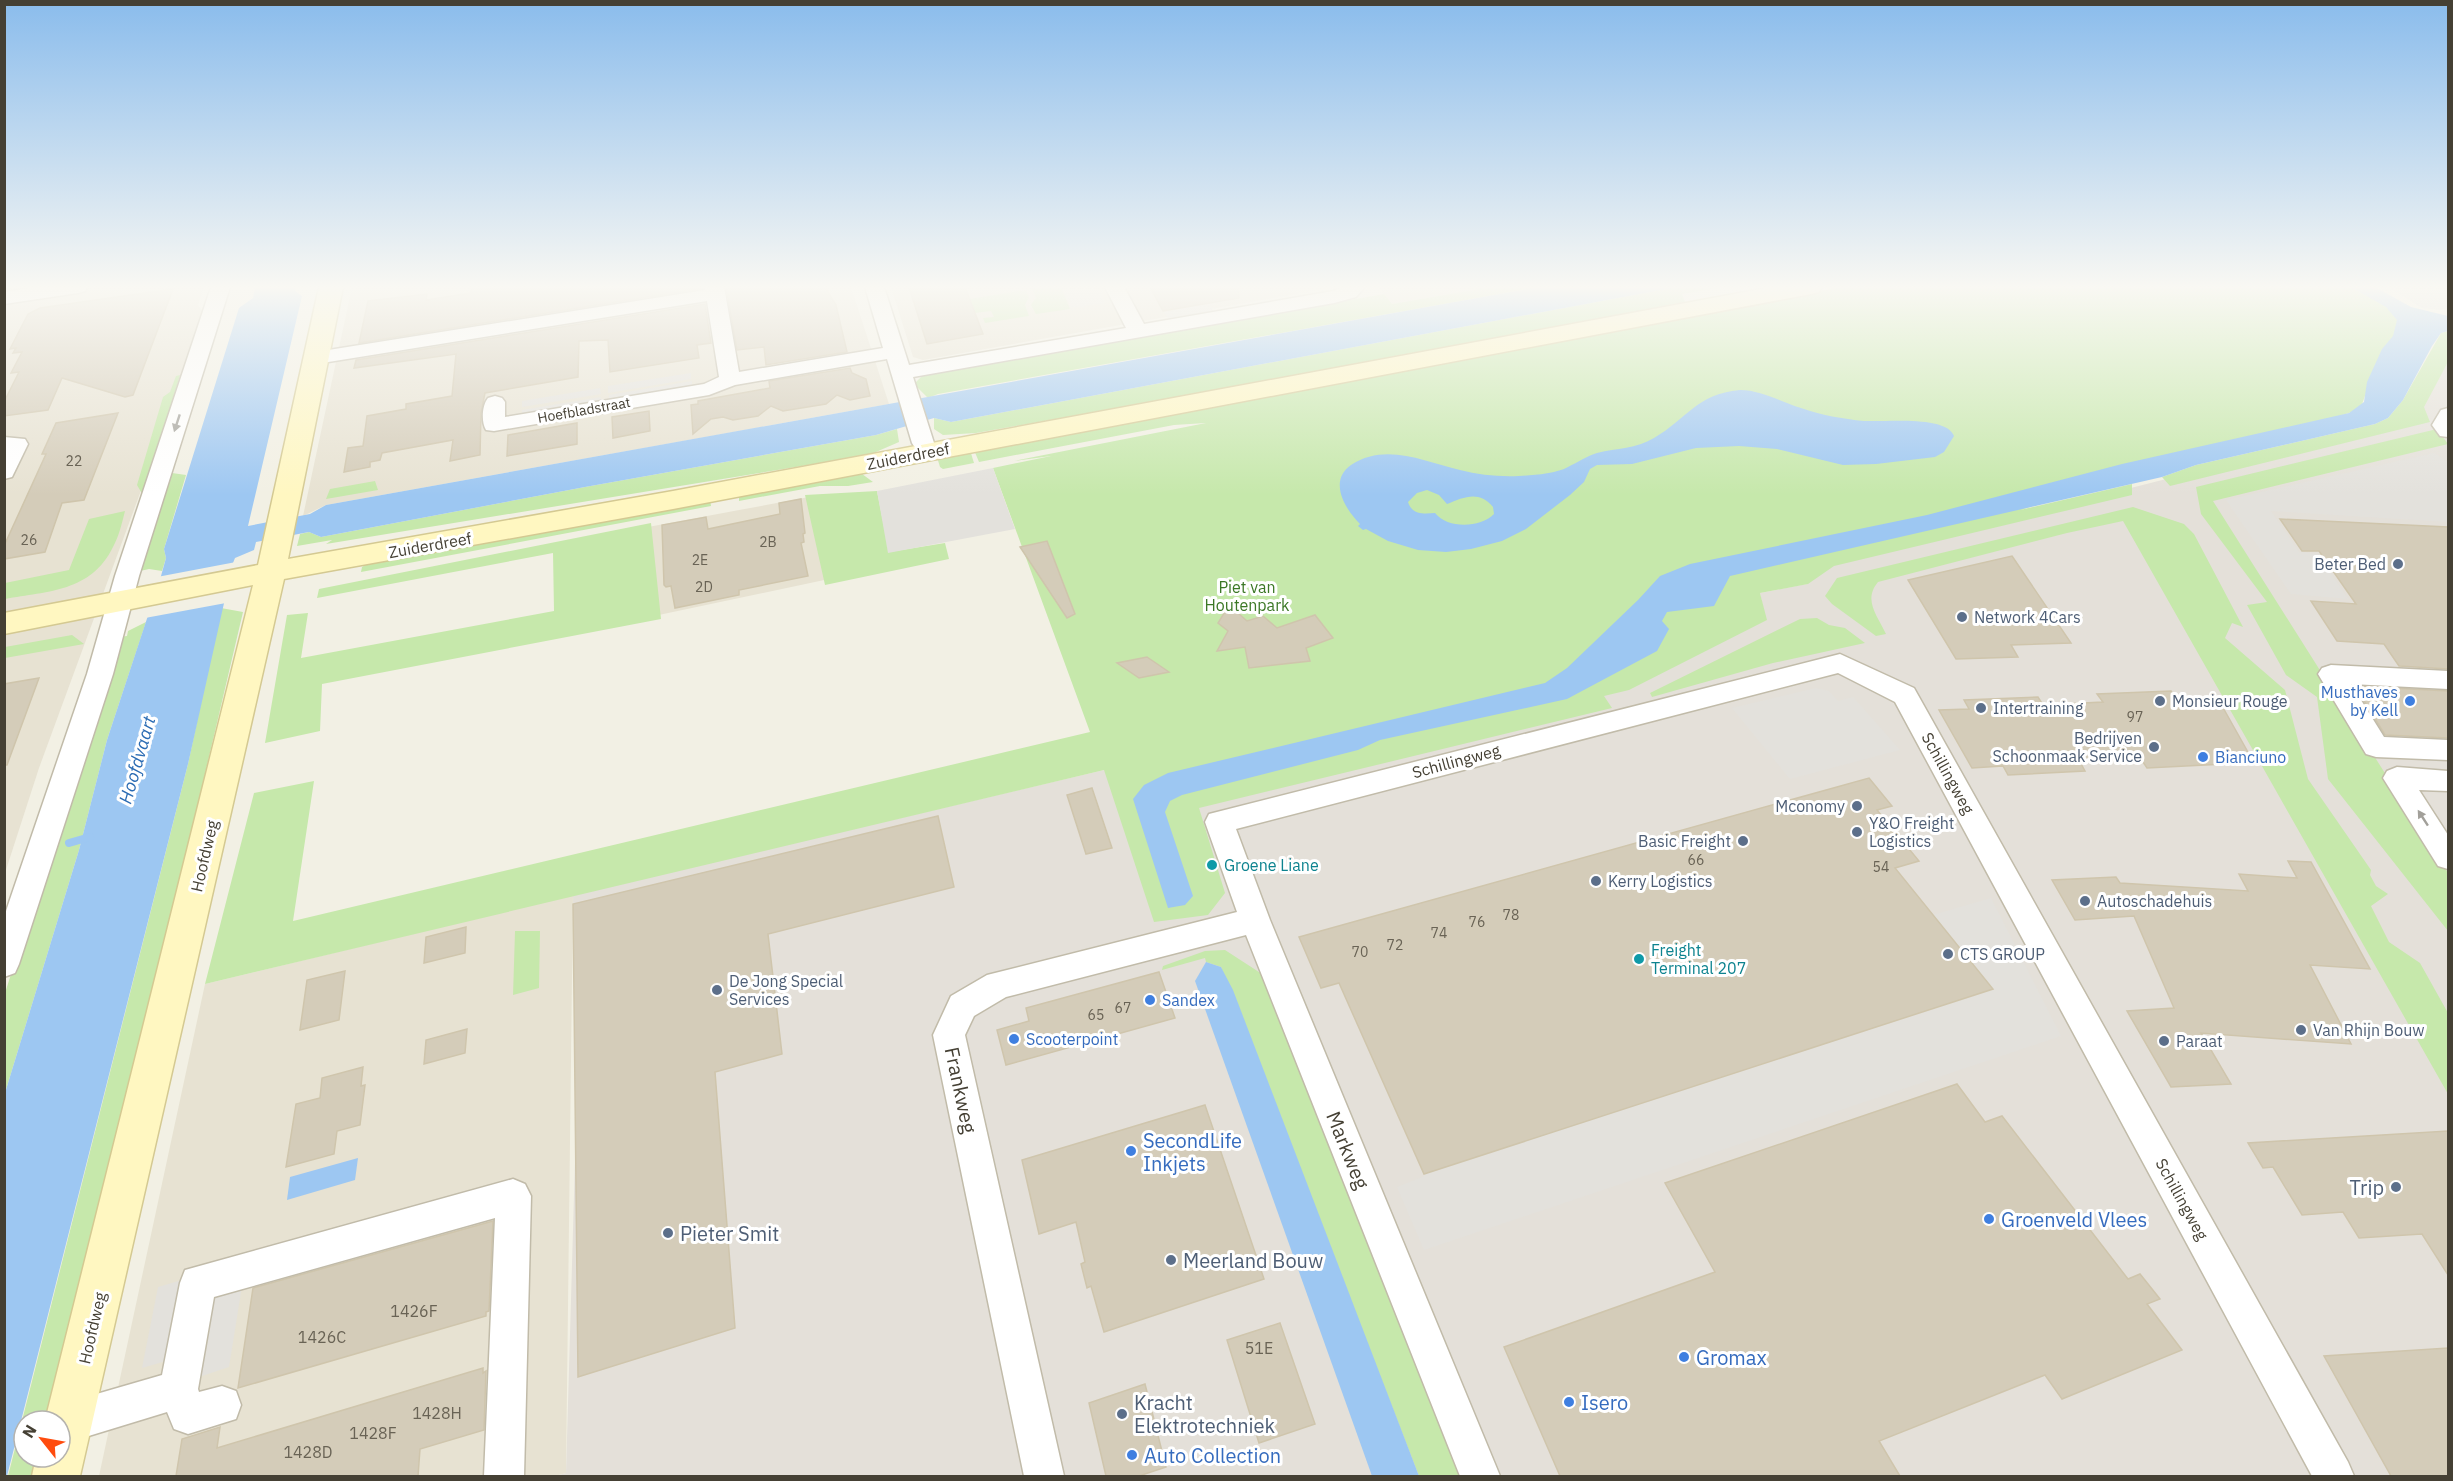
<svg xmlns="http://www.w3.org/2000/svg" width="2453" height="1481" font-family="'IBM Plex Sans',sans-serif">
  <style>
    .residential { fill: #e7e2d2 }
    .industrial { fill: #e4e0d9 }
    .green { fill: #c6e8ab }
    .parking { fill: #e3e1dc }
    .water { fill: #9dc7f2; fill-rule: evenodd }
    .pier { fill: #f2f0e4 }
    .lines { fill: none; stroke-linecap: round; stroke-linejoin: round }
    .stream { stroke: #9dc7f2; stroke-width: 8 }
    .building { fill: #d4ccb9; stroke: #cfc5ac; stroke-width: 1.5 }
    .street-casing { stroke: #c1bba9; stroke-width: 3 }
    .secondary-casing { stroke: #d4c992; stroke-width: 3 }
    .street { fill: #fff; fill-rule: evenodd }
    .secondary { fill: #fff7c1; fill-rule: evenodd }
    .oneway { fill: #a2a09a }
    .service-dot { fill: #5c6f8a; stroke: #fff; stroke-width: 2 }
    .shop-dot { fill: #3f7fe0; stroke: #fff; stroke-width: 2 }
    .culture-dot { fill: #0f9aa8; stroke: #fff; stroke-width: 2 }
    .labels { text-anchor: middle; dominant-baseline: central; stroke-width: 6; stroke-linejoin: round; paint-order: stroke }
    .far-street-label { font-size: 14px; fill: #454034; stroke: #fff }
    .number-label { font-size: 14px; fill: #696355 }
    .street-label { font-size: 16px; fill: #454034; stroke: #fff }
    .service-label { font-size: 16px; fill: #4e5e75; stroke: #fff; text-anchor: start }
    .park-label { font-size: 16px; fill: #3c7826; stroke: #fff }
    .shop-label { font-size: 16px; fill: #366cbe; stroke: #fff; text-anchor: start }
    .culture-label { font-size: 16px; fill: #0d838f; stroke: #fff; text-anchor: start }
    .near-number-label { font-size: 16px; fill: #696355 }
    .water-label { font-size: 18px; font-style: italic; fill: #2a6bb3; stroke: #fff }
    .near-street-label { font-size: 20px; fill: #454034; stroke: #fff }
    .near-shop-label { font-size: 20px; fill: #366cbe; stroke: #fff; text-anchor: start }
    .near-service-label { font-size: 20px; fill: #4e5e75; stroke: #fff; text-anchor: start }
  </style>
  <rect width="100%" height="100%" fill="#f2f0e4"/>
  <g class="residential">
    <path d="M5,287H204L198,305L203,312L168,417L39,768L5,873Z"/>
    <path d="M352,287H851L889,404L326,505L303,516Z"/>
    <path d="M891,287H1335L923,360L913,357Z"/>
    <path d="M1378,287H1491L1392,304Z"/>
    <path d="M809,497L829,579L654,616L648,527Z"/>
    <path d="M573,895L566,1473L555,1476H99L205,984Z"/>
  </g>
  <path class="industrial" d="M2448,362V1476H555L566,1473L576,1126L573,895L1104,770L1176,806L1652,675L1766,620L1760,593L1807,584L1828,565L2418,415Z"/>
  <g class="green">
    <path d="M1040,287H1061L1070,309L1036,314L1031,305L1036,297L1032,289Z"/>
    <path d="M1491,287H1539L938,394L928,398L914,384L923,375L1384,294L1392,304Z"/>
    <path d="M1677,287H1725L1682,294L1685,302L1306,375L976,433L943,435L934,429V418L951,422Z"/>
    <path d="M1841,287H2358L2415,320L2366,393L2361,407L2349,413L2020,510L2132,484V495L1834,566L1808,584L1760,593L1767,620L1629,690L1604,696L1612,708L1199,808L1225,893L1208,915L1154,922L1104,770L205,984L254,793L314,781L293,921L1090,732L993,468L1051,456L1014,461L1206,423L1174,425L979,462L974,450Z"/>
    <path d="M1026,290L1029,297L1025,305L1029,316L985,323L983,318L994,317L991,311L974,313L969,299Z"/>
    <path d="M2448,331V362L2424,407L2430,422L2170,486L2162,477L2196,465L2375,424L2388,418L2403,400L2441,333Z"/>
    <path d="M180,375L144,497L137,485L163,397L170,392L176,376Z"/>
    <path d="M897,429L899,442L869,455L326,544L332,540L297,546L300,534L309,532L321,537L585,487L876,435Z"/>
    <path d="M2437,429L2448,444L2213,501L2448,873V931L2328,779L2317,697L2286,675L2247,605L2267,602L2201,514L2196,487Z"/>
    <path d="M970,450L974,463L943,469L940,467L937,457Z"/>
    <path d="M858,471L873,482L848,486H820L739,501V494Z"/>
    <path d="M172,473L186,475L164,549L166,558L162,571L149,569L140,571Z"/>
    <path d="M375,481L378,490L326,499L330,489Z"/>
    <path d="M877,491L889,552L945,543L949,559L825,585L805,495Z"/>
    <path d="M710,499L711,506L361,572L362,567L369,563Z"/>
    <path d="M2133,507L2184,524L2194,534L2243,627L2232,623L2225,638L2285,690L2308,779L2371,870L2370,875L2376,886L2388,894L2371,906L2389,942L2420,963L2448,1013V1094L2123,521L2067,533L1878,582C1863,600 1877,615 1886,634L1876,636L1832,604L1825,596L1837,578Z"/>
    <path d="M125,511C122,523 119,536 113,547C91,592 48,591 5,599V583L69,570L89,519Z"/>
    <path d="M651,523L661,619L322,684L320,731L265,743L287,615L308,613L301,658L554,611L553,553L317,598L319,589Z"/>
    <path d="M221,608L243,612L53,1421H24V1457H44L40,1476H8L188,764Z"/>
    <path d="M1817,618L1829,625L1845,628L1865,643L1773,663L1652,697L1650,693L1800,619Z"/>
    <path d="M146,622L107,740L79,850L5,1093V993L119,637L127,636L128,631Z"/>
    <path d="M72,635L84,644L5,658V647Z"/>
    <path d="M515,931H540L539,988L513,995Z"/>
    <path d="M1225,950L1262,974L1461,1476H1419L1221,967L1206,962L1205,958L1162,970L1163,966L1205,951Z"/>
  </g>
  <g class="parking">
    <path d="M1068,287H1098L1105,303L1071,308L1062,288Z"/>
    <path d="M2388,287H2448V308L2440,310L2422,308Z"/>
    <path d="M1209,304L1213,311L1168,318L1164,312Z"/>
    <path d="M691,373V379L608,393V386Z"/>
    <path d="M692,381V388L609,402V395Z"/>
    <path d="M600,388L601,394L522,407V401Z"/>
    <path d="M601,397V403L522,417V410Z"/>
    <path d="M2434,453L2448,462V522L2271,511L2299,552L2318,554L2348,599L2291,594L2226,500Z"/>
    <path d="M993,468L1015,529L888,553L877,491Z"/>
    <path d="M1816,688L1829,691L1838,701L1853,697L1900,750L1790,779L1732,708Z"/>
    <path d="M1991,898L2061,1036L1424,1250L1397,1187L1425,1176L1424,1174L1993,990L1933,915Z"/>
    <path d="M182,1280L166,1361L142,1368L158,1287Z"/>
    <path d="M242,1286L229,1367L199,1377L214,1293Z"/>
  </g>
  <g class="water">
    <path d="M255,287H296L295,291L302,296L248,526L310,514L326,505L1539,287H1677L951,422L934,418L876,435L585,487L321,537L309,532L256,542L254,550L235,558L233,563L188,764L7,1476H5V1093L79,850L107,740L161,576L166,558L164,549L239,308L253,298Z"/>
    <path d="M2351,287H2375L2411,307L2448,316V331L2441,333L2432,346L2403,400L2388,418L2375,424L2196,465L2162,477L1730,576L1714,606L1667,612L1662,621L1669,629L1657,651L1567,699L1380,740L1358,750L1182,795L1170,801L1165,812L1193,896L1185,905L1168,908L1133,799L1144,785L1168,773L1545,683L1567,668L1638,600L1660,576L1690,564L1927,515L2122,464L2349,413L2364,402L2367,382L2382,349L2393,336L2397,320L2386,307Z"/>
    <path d="M1740,390C1761,390 1781,402 1801,408C1821,415 1843,419 1864,421C1884,422 1947,415 1954,436L1944,452L1935,457L1876,464L1843,465L1777,449L1739,446L1696,448L1632,464L1597,465L1590,469L1584,482L1570,495L1526,529L1502,541L1471,549L1446,552L1418,550L1388,541L1366,529L1363,530L1358,526L1360,524C1345,509 1328,481 1351,465C1386,442 1425,462 1460,470C1479,475 1500,477 1519,476C1534,475 1555,474 1568,467C1578,462 1587,456 1597,453C1617,448 1636,449 1654,438C1687,419 1696,394 1740,390ZM1427,490L1439,495L1447,504C1464,497 1479,490 1493,507L1494,514C1480,528 1448,529 1435,513C1424,514 1412,515 1408,502L1417,493Z"/>
    <path d="M1206,962L1221,967L1233,990L1419,1476H1372L1195,981Z"/>
    <path d="M358,1158L355,1180L287,1200L290,1177Z"/>
  </g>
  <path class="pier" d="M236,562L226,603L145,618L157,577Z"/>
  <g class="lines">
    <path class="stream" d="M69,843L90,837"/>
  </g>
  <g class="building">
    <path d="M472,287H703V288L359,343L368,301L427,294L426,300L471,293Z"/>
    <path d="M726,287H825L836,305L847,352L766,365L764,347L737,350Z"/>
    <path d="M909,287H965L983,334L927,344Z"/>
    <path d="M1150,287H1238L1239,298L1163,311Z"/>
    <path d="M173,289L133,395L125,397L62,378L48,410L4,416V402L19,372L11,373L22,352L13,353L16,348L10,349L28,314L40,308Z"/>
    <path d="M705,304L711,343L697,345L699,358L610,372L608,340L579,341L578,377L485,393L481,413L480,455L450,461L453,440L382,453L380,460L370,462V467L344,472L348,448L363,446L367,416L406,409V404L452,396L456,354L354,368L356,360Z"/>
    <path d="M850,368L852,373L866,379L870,396L850,400L837,395L826,404L783,411L771,406L758,416L733,420L723,417L711,419L693,434L691,405L698,404V401L770,388L769,381Z"/>
    <path d="M649,411L650,431L613,438L612,417Z"/>
    <path d="M118,413L84,500L62,503L45,552L4,559V546L46,454H42L56,423Z"/>
    <path d="M577,423V444L507,456L508,435Z"/>
    <path d="M801,499L805,533L803,534L804,542L801,543L808,576L739,590V595L675,608L671,586L666,587L664,585L662,525L706,517L708,529L780,514L779,503Z"/>
    <path d="M2280,519L2448,527V669L2399,666L2384,644L2337,641L2311,601L2356,604L2319,551H2302Z"/>
    <path d="M1047,541L1075,614L1067,618L1020,547Z"/>
    <path d="M2012,556L2071,643L2011,645L2018,657L1956,659L1908,580Z"/>
    <path d="M1229,605L1247,621L1263,616L1277,628L1315,615L1333,638L1306,648L1310,661L1249,668L1245,647L1217,651L1228,631L1218,623Z"/>
    <path d="M1147,657L1169,672L1139,678L1117,663Z"/>
    <path d="M39,678L7,765H4V684Z"/>
    <path d="M2355,686L2448,691V738L2385,735Z"/>
    <path d="M2171,691L2176,699L2217,697L2249,754L2217,755L2224,764L2147,768L2141,759L2080,762L2085,771L2008,775L2003,766L1972,768L1939,710L1969,709L1964,700L2038,697L2043,705L2103,702L2097,694Z"/>
    <path d="M1869,778L1892,806L1877,810L1919,861L1895,868L1993,989L1424,1174L1339,983L1321,988L1299,937Z"/>
    <path d="M1092,788L1112,848L1086,854L1067,795Z"/>
    <path d="M938,816L954,887L768,934L782,1054L715,1072L735,1328L578,1377L573,904Z"/>
    <path d="M2288,861L2311,862L2370,969L2310,965L2351,1044L2201,1033L2231,1084L2171,1087L2127,1011L2174,1008L2134,916L2075,920L2052,880L2116,877L2120,883L2248,891L2239,874L2297,878Z"/>
    <path d="M466,927L465,953L424,963L426,937Z"/>
    <path d="M345,971L339,1020L300,1030L307,980Z"/>
    <path d="M1159,972L1175,1018L1006,1065L997,1030L1029,1021L1026,1008Z"/>
    <path d="M467,1029L465,1053L424,1064L426,1040Z"/>
    <path d="M363,1067L361,1086L365,1085L360,1125L337,1131L334,1154L286,1167L296,1104L320,1098L322,1078Z"/>
    <path d="M1957,1084L1985,1122L2002,1116L2128,1279L2140,1274L2160,1299L2147,1304L2182,1350L2062,1399L2045,1375L1879,1441L1900,1476H1560L1504,1347L1715,1272L1665,1183Z"/>
    <path d="M1205,1105L1264,1279L1104,1332L1091,1286L1087,1288L1081,1264L1085,1262L1076,1222L1039,1234L1022,1160Z"/>
    <path d="M2448,1131V1275L2422,1234L2359,1238L2343,1212L2302,1215L2273,1167L2263,1168L2248,1143Z"/>
    <path d="M493,1221L489,1311L486,1312V1316L238,1388L253,1288Z"/>
    <path d="M1280,1323L1315,1424L1259,1443L1227,1340Z"/>
    <path d="M2448,1348V1476H2391L2324,1356Z"/>
    <path d="M483,1368V1373L486,1371L484,1430L420,1449L418,1476H176L182,1439L220,1427L217,1448Z"/>
    <path d="M1145,1384L1166,1467L1139,1476H1106L1089,1403Z"/>
  </g>
  <g class="lines">
    <defs>
      <g id="street">
        <path d="M37,287H87L85,291L78,293L4,304V292Z"/>
        <path d="M211,287H230L139,576L113,674L19,964L15,973L4,977V917L87,674L115,576Z"/>
        <path d="M705,287H724L739,372L883,348L865,287H884L909,365L1126,328L1105,287H1124L1144,324L1333,291L1344,287H1365L1356,297L1334,303L913,377L934,443L940,452L937,457L929,459L921,457L912,443L887,359L735,385L709,395L494,431L486,430C481,422 482,405 488,398L495,396L502,398L505,402V417L704,384L719,377L707,301L316,364L309,362L306,358L309,354L316,352L705,290Z"/>
        <path d="M2448,408V437L2440,436L2432,425L2441,410Z"/>
        <path d="M4,437L25,439L28,444L12,477L4,479Z"/>
        <path d="M1840,654L1914,688L2348,1462L2354,1476H2312L1895,702L1838,673L1236,829L1270,920L1500,1476H1460L1246,935L1006,997L974,1016L965,1035L1064,1476H1024L933,1035L951,996L987,975L1237,912L1205,822L1209,814Z"/>
        <path d="M2331,665L2448,671V689L2351,684L2384,737L2448,740V760L2376,757L2366,754L2318,674L2322,668Z"/>
        <path d="M2397,767L2448,771V791L2419,790L2448,835V869L2438,866L2383,778L2387,771Z"/>
        <path d="M513,1179L525,1184L531,1196L524,1476H484L495,1218L214,1297L198,1389L199,1392L222,1386L236,1391L241,1405L236,1419L188,1434L174,1429L167,1412L69,1442L60,1438V1421H50L55,1408L69,1402L162,1375L180,1283L185,1270Z"/>
      </g>
      <path id="secondary" d="M319,287H343L288,559L673,491L1772,287H1822L1819,292L1811,294L673,509L284,579L80,1476H32L36,1457H60V1421H45L253,585L4,634V613L258,565Z"/>
    </defs>
    <use href="#street" class="street-casing"/>
    <use href="#secondary" class="secondary-casing"/>
    <use href="#street" class="street"/>
    <use href="#secondary" class="secondary"/>
  </g>
  <defs><path id="oneway-solid" d="M-6-.8H1V-3.2L6.5 0L1 3.2V.8H-6Z" transform="scale(1.5)"/></defs>
  <g class="oneway">
    <use href="#oneway-solid" transform="translate(177 423) rotate(108)"/>
    <use href="#oneway-solid" transform="translate(2423 818) rotate(-123)"/>
  </g>
  <linearGradient id="sky" x2="0" y2="1"><stop stop-color="#8abcec"/><stop offset="0.58" stop-color="#f9f8f3"/><stop offset="1" stop-color="#f9f8f3" stop-opacity="0"/></linearGradient>
  <rect width="2453" height="495" fill="url(#sky)"/>
  <g class="service-dot">
    <circle cx="2398" cy="564" r="6"/>
    <circle cx="1962" cy="617" r="6"/>
    <circle cx="2160" cy="701" r="6"/>
    <circle cx="1981" cy="708" r="6"/>
    <circle cx="2154" cy="747" r="6"/>
    <circle cx="1857" cy="806" r="6"/>
    <circle cx="1857" cy="832" r="6"/>
    <circle cx="1743" cy="841" r="6"/>
    <circle cx="1596" cy="881" r="6"/>
    <circle cx="2085" cy="901" r="6"/>
    <circle cx="1948" cy="954" r="6"/>
    <circle cx="717" cy="990" r="6"/>
    <circle cx="2301" cy="1030" r="6"/>
    <circle cx="2164" cy="1041" r="6"/>
    <circle cx="2396" cy="1187" r="6"/>
    <circle cx="668" cy="1233" r="6"/>
    <circle cx="1171" cy="1260" r="6"/>
    <circle cx="1122" cy="1414" r="6"/>
  </g>
  <g class="shop-dot">
    <circle cx="2410" cy="701" r="6"/>
    <circle cx="2203" cy="757" r="6"/>
    <circle cx="1150" cy="1000" r="6"/>
    <circle cx="1014" cy="1039" r="6"/>
    <circle cx="1131" cy="1151" r="6"/>
    <circle cx="1989" cy="1219" r="6"/>
    <circle cx="1684" cy="1357" r="6"/>
    <circle cx="1569" cy="1402" r="6"/>
    <circle cx="1132" cy="1455" r="6"/>
  </g>
  <g class="culture-dot">
    <circle cx="1212" cy="865" r="6"/>
    <circle cx="1639" cy="959" r="6"/>
  </g>
  <g class="labels">
    <g class="far-street-label">
      <text transform="translate(584 410) rotate(-10)">Hoefbladstraat</text>
    </g>
    <g class="number-label">
      <text x="74" y="461">22</text>
      <text x="29" y="540">26</text>
      <text x="768" y="542">2B</text>
      <text x="700" y="560">2E</text>
      <text x="704" y="587">2D</text>
      <text x="2135" y="717">97</text>
      <text x="1696" y="860">66</text>
      <text x="1881" y="867">54</text>
      <text x="1511" y="915">78</text>
      <text x="1477" y="922">76</text>
      <text x="1439" y="933">74</text>
      <text x="1395" y="945">72</text>
      <text x="1360" y="952">70</text>
      <text x="1123" y="1008">67</text>
      <text x="1096" y="1015">65</text>
    </g>
    <g class="street-label">
      <text transform="translate(908 456) rotate(-11)">Zuiderdreef</text>
      <text transform="translate(430 545) rotate(-10)">Zuiderdreef</text>
      <text transform="translate(1456 761) rotate(-15)">Schillingweg</text>
      <text transform="translate(1948 773) rotate(61)">Schillingweg</text>
      <text transform="translate(204 856) rotate(-77)">Hoofdweg</text>
      <text transform="translate(2182 1199) rotate(61)">Schillingweg</text>
      <text transform="translate(92 1328) rotate(-77)">Hoofdweg</text>
    </g>
    <g class="service-label">
      <text x="2386" y="564" text-anchor="end">Beter Bed</text>
      <text x="1974" y="617">Network 4Cars</text>
      <text x="2172" y="701">Monsieur Rouge</text>
      <text x="1993" y="708">Intertraining</text>
      <text x="2142" y="738" text-anchor="end">Bedrijven<tspan x="2142" dy="18">Schoonmaak Service</tspan></text>
      <text x="1845" y="806" text-anchor="end">Mconomy</text>
      <text x="1869" y="823">Y&amp;O Freight<tspan x="1869" dy="18">Logistics</tspan></text>
      <text x="1731" y="841" text-anchor="end">Basic Freight</text>
      <text x="1608" y="881">Kerry Logistics</text>
      <text x="2097" y="901">Autoschadehuis</text>
      <text x="1960" y="954">CTS GROUP</text>
      <text x="729" y="981">De Jong Special<tspan x="729" dy="18">Services</tspan></text>
      <text x="2313" y="1030">Van Rhijn Bouw</text>
      <text x="2176" y="1041">Paraat</text>
    </g>
    <g class="park-label">
      <text x="1247" y="587">Piet van<tspan x="1247" dy="18">Houtenpark</tspan></text>
    </g>
    <g class="shop-label">
      <text x="2398" y="692" text-anchor="end">Musthaves<tspan x="2398" dy="18">by Kell</tspan></text>
      <text x="2215" y="757">Bianciuno</text>
      <text x="1162" y="1000">Sandex</text>
      <text x="1026" y="1039">Scooterpoint</text>
    </g>
    <g class="culture-label">
      <text x="1224" y="865">Groene Liane</text>
      <text x="1651" y="950">Freight<tspan x="1651" dy="18">Terminal 207</tspan></text>
    </g>
    <g class="near-number-label">
      <text x="414" y="1311">1426F</text>
      <text x="322" y="1337">1426C</text>
      <text x="1259" y="1348">51E</text>
      <text x="437" y="1413">1428H</text>
      <text x="373" y="1433">1428F</text>
      <text x="308" y="1452">1428D</text>
    </g>
    <g class="water-label">
      <text transform="translate(137 760) rotate(-74)">Hoofdvaart</text>
    </g>
    <g class="near-street-label">
      <text transform="translate(961 1090) rotate(78)">Frankweg</text>
      <text transform="translate(1348 1150) rotate(68)">Markweg</text>
    </g>
    <g class="near-shop-label">
      <text x="1143" y="1140">SecondLife<tspan x="1143" dy="23">Inkjets</tspan></text>
      <text x="2001" y="1219">Groenveld Vlees</text>
      <text x="1696" y="1357">Gromax</text>
      <text x="1581" y="1402">Isero</text>
      <text x="1144" y="1455">Auto Collection</text>
    </g>
    <g class="near-service-label">
      <text x="2384" y="1187" text-anchor="end">Trip</text>
      <text x="680" y="1233">Pieter Smit</text>
      <text x="1183" y="1260">Meerland Bouw</text>
      <text x="1134" y="1402">Kracht<tspan x="1134" dy="23">Elektrotechniek</tspan></text>
    </g>
  </g>
  <rect width="2453" height="1481" fill="none" stroke="#454034" stroke-width="12"/>
  <g transform="translate(42 1439) rotate(301)"><circle r="28" fill="#ffffff" stroke="#b5b3ae" stroke-width="1.5"/>
  <path d="M0-4.5L10 22L0 15L-10 22Z" fill="#ff4c0e"/>
  <text y="-9" font-size="16" font-weight="bold" text-anchor="middle" fill="#454034">N</text>
  </g>
</svg>
